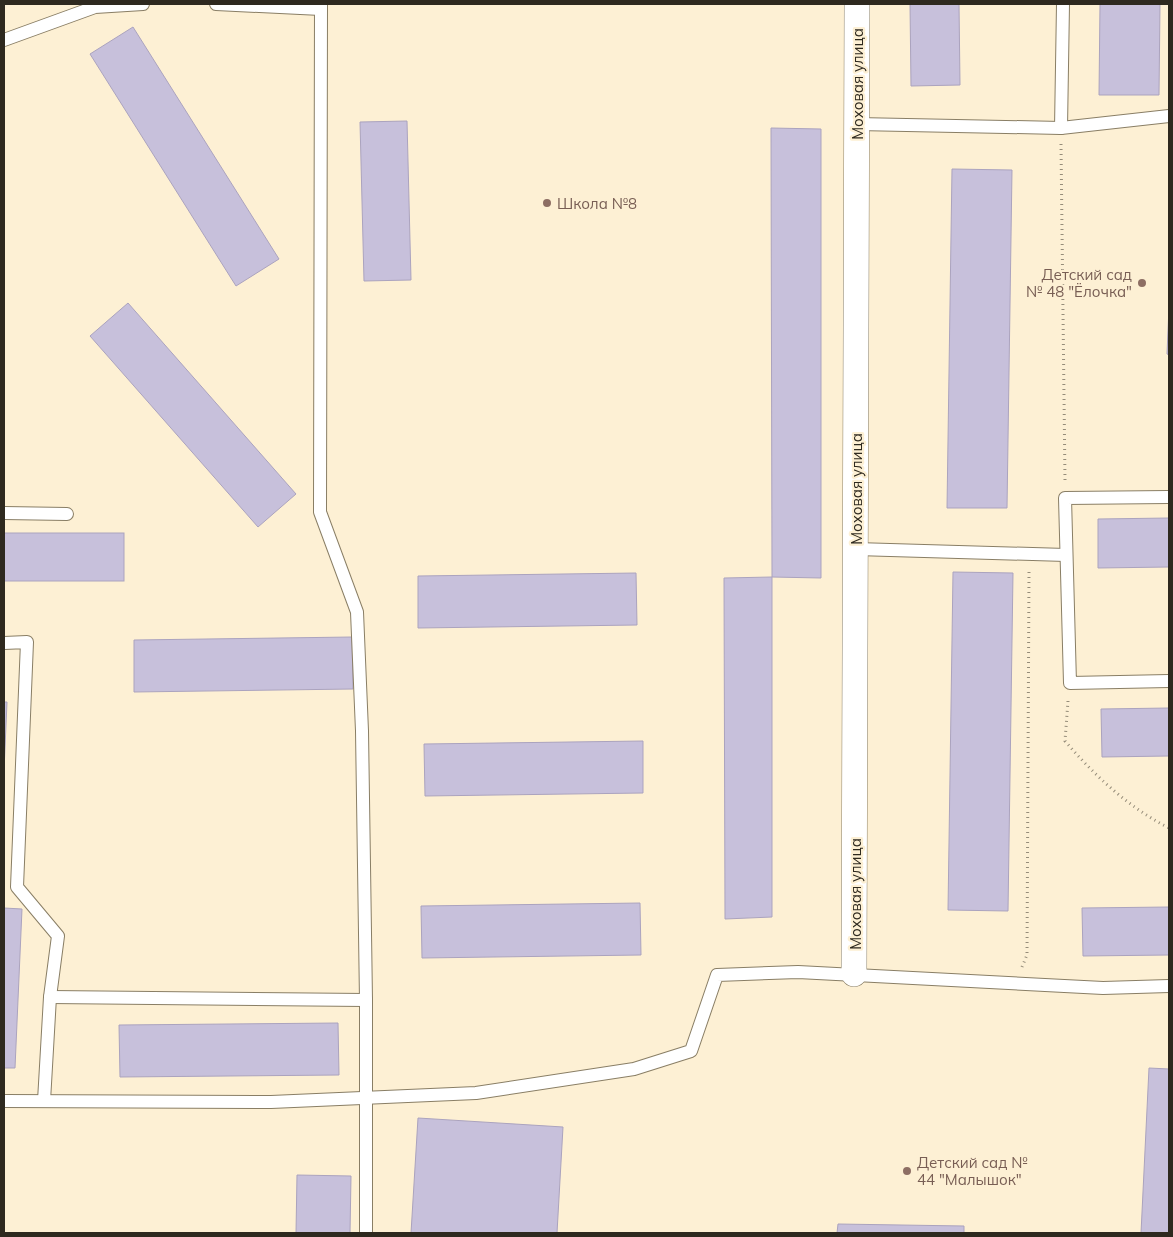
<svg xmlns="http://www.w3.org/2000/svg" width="1173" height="1237" font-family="Mulish,sans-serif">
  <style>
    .building { fill: #c7c0db; stroke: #aba3be }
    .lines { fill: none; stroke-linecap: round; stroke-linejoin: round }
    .service-casing { stroke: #897e65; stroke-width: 14 }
    .minor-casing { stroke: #897e65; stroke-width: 26 }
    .path { stroke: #958c79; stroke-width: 3; stroke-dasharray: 1 4; stroke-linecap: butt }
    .service { stroke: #fff; stroke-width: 12 }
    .minor { stroke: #fff; stroke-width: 25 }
    .education-dot { fill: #8d6e63; stroke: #fdf0d4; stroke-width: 2 }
    .labels { text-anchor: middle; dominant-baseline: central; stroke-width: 4.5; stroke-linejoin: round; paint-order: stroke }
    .street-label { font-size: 15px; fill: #2e291f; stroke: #fdf0d4 }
    .education-label { font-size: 15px; fill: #785e54; stroke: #fdf0d4; text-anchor: start }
  </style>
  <rect width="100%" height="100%" fill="#fdf0d4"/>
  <g class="building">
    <path d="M910,4H959L960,85L911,86Z"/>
    <path d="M1100,4H1160L1159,95H1099Z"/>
    <path d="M133,27L279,259L236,286L90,54Z"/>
    <path d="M407,121L411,280L364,281L360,122Z"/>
    <path d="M771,128L821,129V578L772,577Z"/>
    <path d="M952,169L1012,170L1007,508H947Z"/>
    <path d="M128,303L296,494L258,527L90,336Z"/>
    <path d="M1169,307V355L1167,354Z"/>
    <path d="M1169,518V567L1098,568V519Z"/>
    <rect x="4" y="533" width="120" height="48"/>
    <path d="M953,572L1013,573L1008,911L948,910Z"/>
    <path d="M636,573L637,625L418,628V576Z"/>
    <path d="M772,577V917L725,919L724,578Z"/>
    <path d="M352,637L353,689L134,692V640Z"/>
    <path d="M4,702H7L4,771Z"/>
    <path d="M1169,708V756L1102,757L1101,709Z"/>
    <path d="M643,741V793L425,796L424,744Z"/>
    <path d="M640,903L641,955L422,958L421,906Z"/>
    <path d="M1169,907V955L1083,956L1082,908Z"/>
    <path d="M4,908L22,909L15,1068H4Z"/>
    <path d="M338,1023L339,1075L120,1077L119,1025Z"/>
    <path d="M1149,1068L1169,1069V1233H1141Z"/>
    <path d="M418,1118L563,1127L557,1233H411Z"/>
    <path d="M297,1175L351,1176L350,1233H296Z"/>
    <path d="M838,1224L964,1226V1233H837Z"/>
  </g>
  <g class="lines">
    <defs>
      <g id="service">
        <path d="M216,4L321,9"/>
        <path d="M321,4L320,512L357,612L362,731L366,1000V1233"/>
        <path d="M4,40L95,7L143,4"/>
        <path d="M857,124L1061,128L1169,116"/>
        <path d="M1061,128L1063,4"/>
        <path d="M1169,497L1065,498L1070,683L1169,681"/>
        <path d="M4,513L67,514"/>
        <path d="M856,549L1066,555"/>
        <path d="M4,643L27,642L17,887L58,936L50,997L44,1101"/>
        <path d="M50,997L366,1000"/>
        <path d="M4,1101L271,1102L476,1093L634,1069L691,1051L717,975L798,972L1103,988L1169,986"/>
      </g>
      <path id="minor" d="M854,974L857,4"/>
    </defs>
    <use href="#service" class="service-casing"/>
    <use href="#minor" class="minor-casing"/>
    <g class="path">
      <path d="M1061,144L1065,480"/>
      <path d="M1068,701L1065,741C1095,776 1128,807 1169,828"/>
      <path d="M1022,967L1027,955L1029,572"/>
    </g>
    <use href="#service" class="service"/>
    <use href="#minor" class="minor"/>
  </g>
  <g class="education-dot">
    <circle cx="547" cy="203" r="5"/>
    <circle cx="1142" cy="283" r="5"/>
    <circle cx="907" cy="1171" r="5"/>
  </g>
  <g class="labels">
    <g class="street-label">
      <text transform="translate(857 84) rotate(-90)">Моховая улица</text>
      <text transform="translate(856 489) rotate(-90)">Моховая улица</text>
      <text transform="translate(855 894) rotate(-90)">Моховая улица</text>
    </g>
    <g class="education-label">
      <text x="557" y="203">Школа №8</text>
      <text x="1132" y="274" text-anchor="end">Детский сад<tspan x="1132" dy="17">№ 48 "Ёлочка"</tspan></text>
      <text x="917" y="1162">Детский сад №<tspan x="917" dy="17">44 "Малышок"</tspan></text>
    </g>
  </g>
  <rect width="1173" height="1237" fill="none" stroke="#2e291f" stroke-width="10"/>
</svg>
